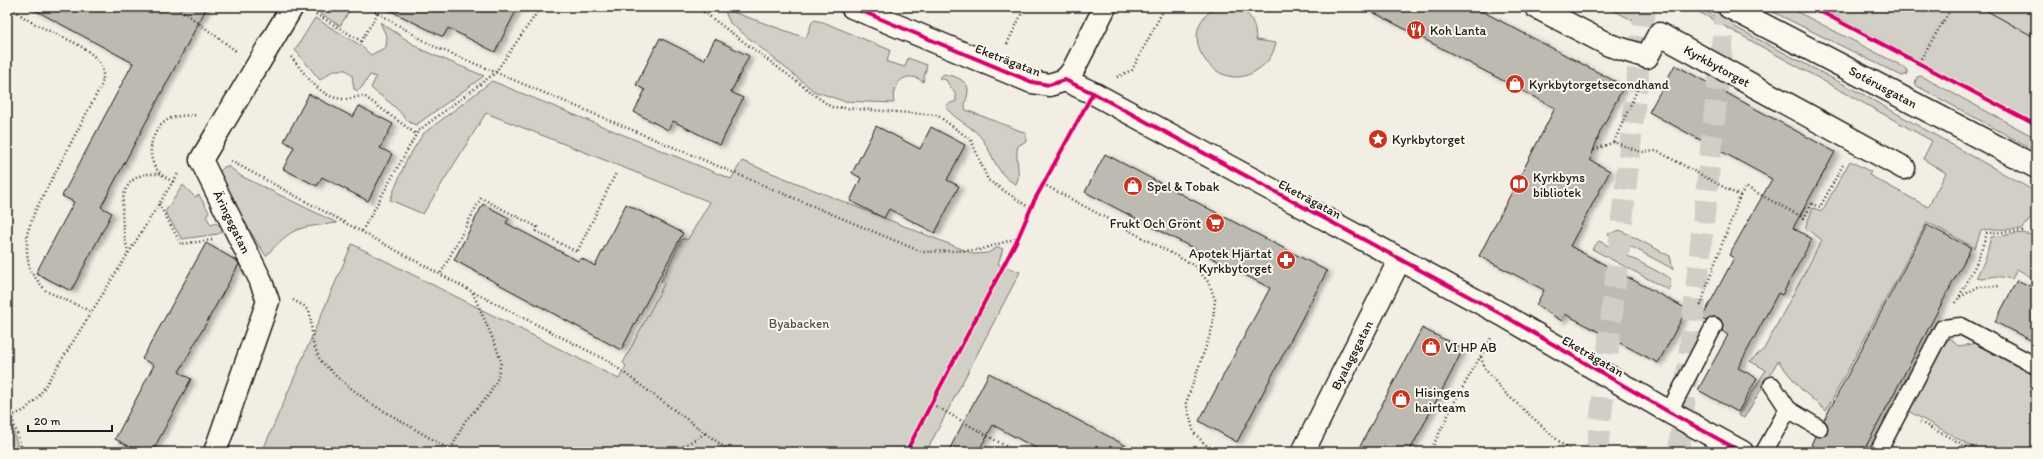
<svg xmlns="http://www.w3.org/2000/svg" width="2043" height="459" font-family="Itim,sans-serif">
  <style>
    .green { fill: #d2cfc6; stroke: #777671 }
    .building { fill: #bdbab1; stroke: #1c1c1c; filter: url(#shadow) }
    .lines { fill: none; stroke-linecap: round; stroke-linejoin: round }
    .highway-tunnel { stroke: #d2cec6; stroke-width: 22; stroke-dasharray: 22 11; stroke-linecap: butt }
    .lane-casing { stroke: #1c1c1c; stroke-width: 19 }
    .street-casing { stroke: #1c1c1c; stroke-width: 25 }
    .secondary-casing { stroke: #1c1c1c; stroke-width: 25 }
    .path { stroke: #1c1c1c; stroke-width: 2.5; stroke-dasharray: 1 3; stroke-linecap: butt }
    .lane { stroke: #fbf7ec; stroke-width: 16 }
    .street { stroke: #fbf7ec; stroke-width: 22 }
    .secondary { stroke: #fbf7ec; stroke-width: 22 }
    .tram { stroke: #1c1c1c; stroke-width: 1 }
    .cycleway-casing { stroke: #fbf7ec; stroke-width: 6 }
    .cycleway { stroke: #d6006c; stroke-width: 4 }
    .labels { text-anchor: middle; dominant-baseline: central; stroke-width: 4; stroke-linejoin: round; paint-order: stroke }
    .poi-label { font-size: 13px; fill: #1c1c1c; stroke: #fbf7ec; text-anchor: start }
    .street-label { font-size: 13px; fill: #1c1c1c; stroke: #fbf7ec }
    .park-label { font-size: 13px; fill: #53524f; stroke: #fbf7ec }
  </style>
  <defs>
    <filter id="shadow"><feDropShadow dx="4.5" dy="2.5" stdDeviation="2" flood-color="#0004"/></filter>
  </defs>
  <rect width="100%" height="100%" fill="#f2eee4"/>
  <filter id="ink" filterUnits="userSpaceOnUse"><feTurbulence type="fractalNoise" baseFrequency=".025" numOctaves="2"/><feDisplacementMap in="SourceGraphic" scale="8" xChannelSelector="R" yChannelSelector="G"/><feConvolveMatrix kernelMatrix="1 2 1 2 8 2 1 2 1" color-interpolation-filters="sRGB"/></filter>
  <g filter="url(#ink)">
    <g class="green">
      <path d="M321,7H352L340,26L318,12Z"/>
      <path d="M723,7H727V10L806,38L813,20L823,22L890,50L887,62L905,67L908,58L927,65L923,82C906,68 890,85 894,103L843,101L814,91L730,23Z"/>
      <path d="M1218,7C1244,7 1255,13 1256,40L1276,43C1273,55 1268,63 1257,70C1216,99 1169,30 1218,7Z"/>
      <path d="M1607,7H1641L1632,20Z"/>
      <path d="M1690,7H1697L1862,94L2036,192V218L2032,217L2022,229C2012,230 1986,228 1981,231L1975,248L1927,222L1826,411L1801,389L1778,361L1744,418L1738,415L1766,370L1750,361L1764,349L1822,240L1805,228L1813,208L1822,211L1850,161L1871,172L1869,175L1928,207L1946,173L1923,159L1932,141Z"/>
      <path d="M1763,7H1788L1902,66L1907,70V74L1902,76Z"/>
      <path d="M1819,7H2036V124L2021,115Z"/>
      <path d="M315,18L360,45L371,55L386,47L387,38L380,22L422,50L484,76L416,125C406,122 403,115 397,109C389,101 379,95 371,88L376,77L370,75L362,87L358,91L354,89L352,75L346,70H334L320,80L295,50Z"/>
      <path d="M944,74C952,75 969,80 968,91C968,98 963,104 966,110L1026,133V141L1018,146C1014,159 1022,174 1016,184C998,177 993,155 983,140C974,127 957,121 947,109L946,105L956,101V95L946,80L939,78Z"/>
      <path d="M1921,76L2036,138V151L1917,86L1915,83L1917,77Z"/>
      <path d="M492,81L731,179L742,161L974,254L988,253L998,247L1003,249L998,264L1020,272L926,452H262L352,244L619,379L626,366L623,363L664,284L661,281L682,239H688L710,202L486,113L423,214L390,200L406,161L423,134Z"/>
      <path d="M228,166L241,176L337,223C298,228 294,225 266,256L222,188L219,172L224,167Z"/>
      <path d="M183,185L195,197L199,195L209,212L206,216L211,225L216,223L224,230L218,234L182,239L165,212Z"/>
      <path d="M1620,230L1670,256L1673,269L1608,234Z"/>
      <path d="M2022,233L2036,236V280L2017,269L2012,279L1996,276L1982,279L1976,278L1985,260L1991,237Z"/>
      <path d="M1599,241L1670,278L1671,282L1669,290L1592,249Z"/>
      <path d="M1972,331L2036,363V452H1982L1908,411L1941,348L1950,338L1958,346L1973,344Z"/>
      <path d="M7,422H11L19,452H7Z"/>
    </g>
    <g class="building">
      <path d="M29,7H207L101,207L112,213L71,291L36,273L74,202L62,196L133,63Z"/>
      <path d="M383,7H518L495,52L448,28L443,37Z"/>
      <path d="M1363,7H1474L1624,86L1600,132L1590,160L1610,171L1570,246L1687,309L1658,363L1565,314L1562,321L1536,305L1544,290L1479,256L1555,108Z"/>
      <path d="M660,38L704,60L715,39L749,56L731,92L743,98L720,145L673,121L668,130L634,112L645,90L636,85Z"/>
      <path d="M1675,65L1835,152L1793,228L1812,239L1782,295L1778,293L1738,368L1757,378L1738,412L1698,390L1728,335L1722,331L1723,325L1719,318L1713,317L1706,321L1702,318L1734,258L1729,255L1772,179L1649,112Z"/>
      <path d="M309,94L353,117L359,106L393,124L380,148L392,154L368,201L322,177L317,186L283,169L294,147L284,141Z"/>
      <path d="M876,126L920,149L931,127L965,145L947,180L959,186L935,233L889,209L884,218L850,201L861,178L852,173Z"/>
      <path d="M1105,154L1327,271L1237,442L1199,421L1270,288L1085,192Z"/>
      <path d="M483,204L509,218L506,223L578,261L581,258L595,266L626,204L683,233L621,350L454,260Z"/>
      <path d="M1927,225L1971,248L1863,452H1824L1811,445L1815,436H1823L1827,433V424L1824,420Z"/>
      <path d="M206,243L237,261L239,264L179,372L191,379L152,452H140L115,439L154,365L142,359Z"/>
      <path d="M2017,280L2036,289V343L1995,322Z"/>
      <path d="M1422,328L1463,349L1449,377L1409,452H1357Z"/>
      <path d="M989,373L1138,452H1043L993,425L978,452H948Z"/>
    </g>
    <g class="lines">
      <g class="highway-tunnel">
        <path d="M1597,452L1645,7"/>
        <path d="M1679,452L1726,7"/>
      </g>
      <defs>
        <g id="lane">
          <path d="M1772,385L1788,409"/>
          <path d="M1669,412L1714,326"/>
          <path d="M1764,452L1788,409L1819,428"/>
          <path d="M1878,452L1943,328L1961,326L2036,366"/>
        </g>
        <g id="street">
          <path d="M852,7L1032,82L1049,85L1065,80L1093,93L1503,315L1669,412L1742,452"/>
          <path d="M1536,7L1609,45L1647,57L1659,34L1904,168"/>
          <path d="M1065,80L1073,70L1105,7"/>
          <path d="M215,452L268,301L260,279L201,160L292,7"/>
          <path d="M1303,452L1400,259"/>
        </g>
        <path id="secondary" d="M1729,7L2036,167"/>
      </defs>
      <use href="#lane" class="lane-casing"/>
      <use href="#street" class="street-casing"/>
      <use href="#secondary" class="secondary-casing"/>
      <g class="path">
        <path d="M12,7C34,32 88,39 101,66C104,72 103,78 102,84L35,211L27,234V254L30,271L46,291L92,312"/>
        <path d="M177,7L236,51"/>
        <path d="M368,7L433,46L922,252L979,250L1018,238"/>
        <path d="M697,7L831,107L937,115L971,140L988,180L1030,208"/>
        <path d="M2030,7L2036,10"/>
        <path d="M316,14L361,41L378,13"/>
        <path d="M1007,44L1025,7"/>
        <path d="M291,57C305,73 319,98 343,99C350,100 357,96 364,96L416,134"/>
        <path d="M1919,62L1952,7"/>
        <path d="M1117,77L1132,70L1165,7"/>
        <path d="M1614,142L1641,81"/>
        <path d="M1594,150L1614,142L1641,152L1657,151L1740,196C1727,233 1711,270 1700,308"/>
        <path d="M231,161L471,291L608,361L731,452"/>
        <path d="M173,182C167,178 160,175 156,168C144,151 154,122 175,117C181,115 190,116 197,115"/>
        <path d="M1043,184L1195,266L1209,283L1215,300L1212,329L1186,403L1194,433L1213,452"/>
        <path d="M1740,196L1746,187L1804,218L1812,204L1820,207L1844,163"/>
        <path d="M159,204L181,244L213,240"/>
        <path d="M362,231L418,131L495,73L541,7"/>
        <path d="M128,253C124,233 113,188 138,177C144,173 153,174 160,174"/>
        <path d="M441,273L481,198L537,227L536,231L577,252L616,173"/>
        <path d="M1960,297L1978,287L2001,286"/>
        <path d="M293,300L304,306L310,313L313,343L320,360L338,378L370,403L454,452"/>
        <path d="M1956,303L1977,262L1987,233L2024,231"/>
        <path d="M1481,357L1485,369L1503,391L1571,452"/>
        <path d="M7,403L23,452"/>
        <path d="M932,404L1016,452"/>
        <path d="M7,418L25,410L39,396L179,172"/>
        <path d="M1920,422L1977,452"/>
        <path d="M451,449L465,421L489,395L497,380L501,362L496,346L472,291"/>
        <path d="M673,452L706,433"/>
        <path d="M1430,452L1455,401L1491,338"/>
      </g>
      <use href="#lane" class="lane"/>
      <use href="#street" class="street"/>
      <use href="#secondary" class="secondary"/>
      <path class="tram" d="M1980,7L2036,38"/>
      <defs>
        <g id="cycleway">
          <path d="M852,7L1032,82L1049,85L1065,80L1093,93L1503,315L1669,412L1742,452"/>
          <path d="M1812,7L2036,125"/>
          <path d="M906,452L1018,238L1034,201L1093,93"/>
        </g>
      </defs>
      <use href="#cycleway" class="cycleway-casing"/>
      <use href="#cycleway" class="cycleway"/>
    </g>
  </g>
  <defs>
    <symbol id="restaurant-disc" viewBox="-11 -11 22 22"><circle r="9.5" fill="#c8321e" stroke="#fbf7ec"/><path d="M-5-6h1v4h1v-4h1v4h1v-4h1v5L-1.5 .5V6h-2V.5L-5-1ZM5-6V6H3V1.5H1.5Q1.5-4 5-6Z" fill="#fff"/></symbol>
    <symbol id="shop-disc" viewBox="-11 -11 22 22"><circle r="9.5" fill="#c8321e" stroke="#fbf7ec"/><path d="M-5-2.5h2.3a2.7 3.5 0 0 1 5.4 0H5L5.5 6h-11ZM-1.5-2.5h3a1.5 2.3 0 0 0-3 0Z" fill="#fff"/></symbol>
    <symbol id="sight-disc" viewBox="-11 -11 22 22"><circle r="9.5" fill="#c8321e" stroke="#fbf7ec"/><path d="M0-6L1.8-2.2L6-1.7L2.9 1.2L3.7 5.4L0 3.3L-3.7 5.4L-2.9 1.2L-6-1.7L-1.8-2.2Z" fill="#fff"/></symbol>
    <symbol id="library-disc" viewBox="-11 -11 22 22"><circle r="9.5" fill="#c8321e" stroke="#fbf7ec"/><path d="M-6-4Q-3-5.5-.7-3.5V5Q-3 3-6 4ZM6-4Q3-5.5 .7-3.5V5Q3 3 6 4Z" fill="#fff"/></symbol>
    <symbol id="supermarket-disc" viewBox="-11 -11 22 22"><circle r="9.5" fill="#c8321e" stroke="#fbf7ec"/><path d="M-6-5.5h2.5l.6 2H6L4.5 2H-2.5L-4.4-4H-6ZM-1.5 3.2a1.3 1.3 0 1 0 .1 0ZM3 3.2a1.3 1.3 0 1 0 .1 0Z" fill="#fff"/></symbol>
    <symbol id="pharmacy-disc" viewBox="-11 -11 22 22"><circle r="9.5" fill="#c8321e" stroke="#fbf7ec"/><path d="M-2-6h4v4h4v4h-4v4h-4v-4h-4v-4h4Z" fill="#fff"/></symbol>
  </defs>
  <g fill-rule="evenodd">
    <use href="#restaurant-disc" x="1405" y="19" width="22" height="22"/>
    <use href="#shop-disc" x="1504" y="73" width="22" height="22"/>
    <use href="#sight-disc" x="1367" y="128" width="22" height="22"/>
    <use href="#library-disc" x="1508" y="173" width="22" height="22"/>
    <use href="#shop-disc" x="1122" y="175" width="22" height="22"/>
    <use href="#supermarket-disc" x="1204" y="212" width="22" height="22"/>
    <use href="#pharmacy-disc" x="1275" y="249" width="22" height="22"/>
    <use href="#shop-disc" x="1420" y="336" width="22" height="22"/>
    <use href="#shop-disc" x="1390" y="388" width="22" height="22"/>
  </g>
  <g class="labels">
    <g class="poi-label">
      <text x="1430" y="30">Koh Lanta</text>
      <text x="1529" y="84">Kyrkbytorgetsecondhand</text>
      <text x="1392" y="139">Kyrkbytorget</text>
      <text x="1533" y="177">Kyrkbyns<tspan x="1533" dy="15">bibliotek</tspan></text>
      <text x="1147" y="186">Spel &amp; Tobak</text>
      <text x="1201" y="223" text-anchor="end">Frukt Och Grönt</text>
      <text x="1272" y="253" text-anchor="end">Apotek Hjärtat<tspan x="1272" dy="15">Kyrkbytorget</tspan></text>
      <text x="1445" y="347">VI HP AB</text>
      <text x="1415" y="392">Hisingens<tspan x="1415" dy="15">hairteam</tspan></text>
    </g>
    <g class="street-label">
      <text transform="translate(1008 60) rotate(21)">Eketrägatan</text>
      <text transform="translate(1717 66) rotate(29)">Kyrkbytorget</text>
      <text transform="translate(1883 87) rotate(28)">Sotérusgatan</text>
      <text transform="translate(1310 199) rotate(28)">Eketrägatan</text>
      <text transform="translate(232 222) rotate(64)">Äringsgatan</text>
      <text transform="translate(1352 355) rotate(-63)">Byalagsgatan</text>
      <text transform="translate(1593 356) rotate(30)">Eketrägatan</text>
    </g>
    <g class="park-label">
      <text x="799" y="323">Byabacken</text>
    </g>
  </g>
  <rect width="2043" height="459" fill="none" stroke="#fbf7ec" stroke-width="24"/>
  <rect x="12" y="12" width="2019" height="435" fill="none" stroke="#1c1c1c" stroke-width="1.5" filter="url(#ink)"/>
  <path d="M28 425v6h84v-6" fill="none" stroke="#1c1c1c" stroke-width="2"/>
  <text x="34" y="425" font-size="12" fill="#1c1c1c" stroke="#fbf7ec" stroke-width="3" paint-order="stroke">20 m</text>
</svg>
